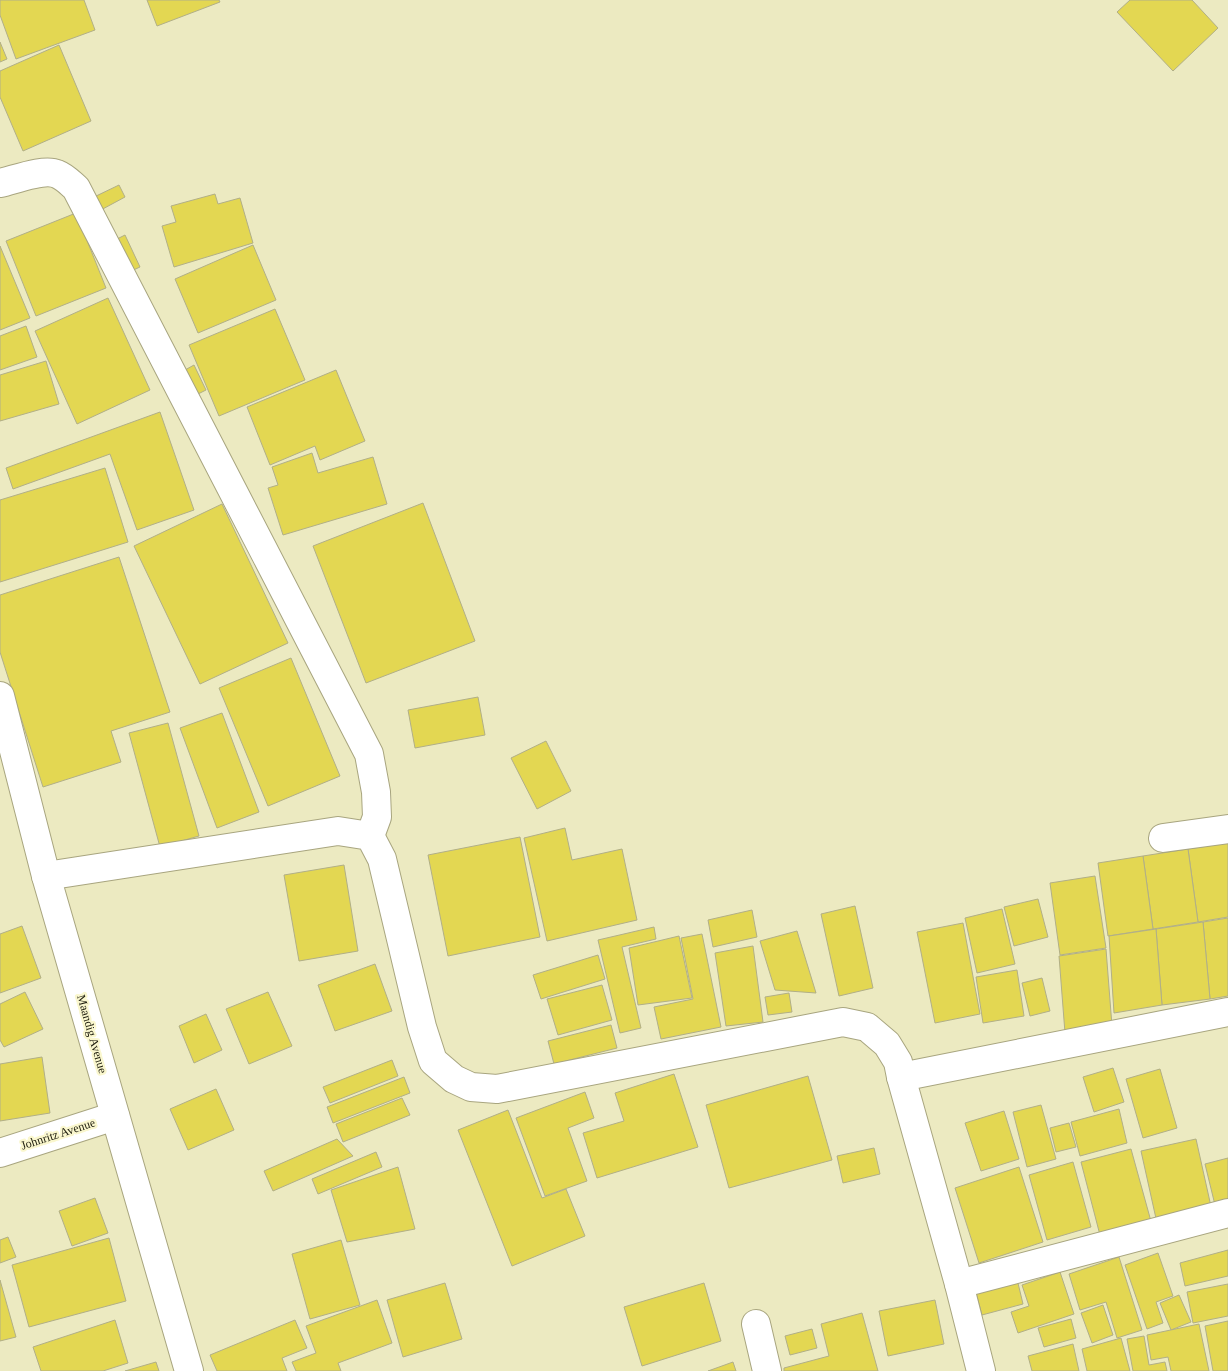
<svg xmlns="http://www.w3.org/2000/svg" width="1228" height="1371" font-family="'Times New Roman',serif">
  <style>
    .building { fill: #e3d752; stroke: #b1af87 }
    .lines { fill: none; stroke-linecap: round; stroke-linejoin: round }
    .street-casing { stroke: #a8a57f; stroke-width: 30 }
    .secondary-casing { stroke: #a8a57f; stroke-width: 30 }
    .street { stroke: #fff; stroke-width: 28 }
    .secondary { stroke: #fff; stroke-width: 28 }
    .labels { text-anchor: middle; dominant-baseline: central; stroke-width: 4.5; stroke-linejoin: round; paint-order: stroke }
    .street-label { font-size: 12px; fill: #1e1d0e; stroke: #faf7ce }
  </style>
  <rect width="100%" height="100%" fill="#eceac1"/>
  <g class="building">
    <path d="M0,0H84L95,30L16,59L0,15Z"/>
    <path d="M147,0H219L220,2L157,26Z"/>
    <path d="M1130,0H1192L1218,28L1173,71L1117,12Z"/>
    <path d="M0,42L7,59L0,62Z"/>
    <path d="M59,45L91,121L23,151L0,97V71Z"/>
    <path d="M119,185L125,197L99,211L92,198Z"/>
    <path d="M215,194L218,204L240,198L253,243L174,267L162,226L176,222L171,206Z"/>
    <path d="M76,213L106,288L36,316L6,241Z"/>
    <path d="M125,235L140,267L129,272L113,241Z"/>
    <path d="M253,245L276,300L198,333L175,279Z"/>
    <path d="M0,246L30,318L0,330Z"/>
    <path d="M108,298L150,390L77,424L35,331Z"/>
    <path d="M275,309L305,380L219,416L189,345Z"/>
    <path d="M26,326L37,357L0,370V336Z"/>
    <path d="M46,361L59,404L0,421V375Z"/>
    <path d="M194,365L206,390L188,399L176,375Z"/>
    <path d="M336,370L365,441L320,460L315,446L270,465L247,407Z"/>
    <path d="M160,412L194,510L137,530L110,454L13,489L6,468Z"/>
    <path d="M312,453L318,473L373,457L387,504L283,535L268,488L278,485L272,467Z"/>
    <path d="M105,468L128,542L0,582V500Z"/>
    <path d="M423,503L475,641L366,683L313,546Z"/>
    <path d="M222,504L288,643L200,684L134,546Z"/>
    <path d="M119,557L170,712L111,731L121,762L43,787L0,652V595Z"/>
    <path d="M291,658L340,776L268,806L219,688Z"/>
    <path d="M478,697L485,735L415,748L408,710Z"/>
    <path d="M222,713L259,812L217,828L180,728Z"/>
    <path d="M168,723L199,836L160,847L129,733Z"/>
    <path d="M546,741L571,791L537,809L511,758Z"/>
    <path d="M565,828L572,860L622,849L637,920L547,941L524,838Z"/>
    <path d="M520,837L540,937L448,956L428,855Z"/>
    <path d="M1228,843V917L1198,922L1188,849Z"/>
    <path d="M1188,849L1198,922L1153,929L1143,856Z"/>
    <path d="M1143,856L1153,929L1108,936L1098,863Z"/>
    <path d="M344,865L358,951L299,961L284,875Z"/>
    <path d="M1095,876L1106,948L1060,955L1050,883Z"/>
    <path d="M1038,899L1048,937L1014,946L1004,907Z"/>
    <path d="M855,906L873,988L839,996L821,914Z"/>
    <path d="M1002,909L1015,964L977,973L965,918Z"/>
    <path d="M752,910L757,937L713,947L708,920Z"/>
    <path d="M1228,918V996L1210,999L1203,922Z"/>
    <path d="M1203,922L1210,999L1162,1005L1156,929Z"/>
    <path d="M963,923L980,1014L935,1023L917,932Z"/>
    <path d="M22,926L41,978L0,993V934Z"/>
    <path d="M654,927L656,939L622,947L641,1028L620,1033L598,940Z"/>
    <path d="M1156,929L1162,1005L1114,1013L1109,936Z"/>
    <path d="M797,931L816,993L775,990L760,941Z"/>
    <path d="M702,934L721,1027L661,1039L654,1007L693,999L681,938Z"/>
    <path d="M679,936L692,998L638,1005L629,948Z"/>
    <path d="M753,946L763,1022L726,1026L715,953Z"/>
    <path d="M1106,949L1112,1026L1065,1033L1059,956Z"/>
    <path d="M598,955L605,979L541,999L533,975Z"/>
    <path d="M375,964L392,1011L335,1031L318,985Z"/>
    <path d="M1017,970L1024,1016L983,1023L976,977Z"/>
    <path d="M1042,978L1050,1011L1030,1016L1022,983Z"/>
    <path d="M602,985L612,1020L558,1035L547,999Z"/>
    <path d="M25,992L43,1029L4,1047L0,1040V1004Z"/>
    <path d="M268,992L292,1046L249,1064L226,1009Z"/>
    <path d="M789,993L792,1012L768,1015L765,997Z"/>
    <path d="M206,1014L222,1050L194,1063L179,1026Z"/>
    <path d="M611,1025L617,1048L554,1064L548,1041Z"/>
    <path d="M42,1057L50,1113L0,1121V1064Z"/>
    <path d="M392,1060L398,1076L330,1103L323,1087Z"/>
    <path d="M1113,1068L1124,1102L1094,1112L1083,1077Z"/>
    <path d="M1160,1069L1177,1128L1143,1138L1126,1079Z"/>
    <path d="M674,1074L698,1147L597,1178L583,1133L624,1121L615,1093Z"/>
    <path d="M808,1076L832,1160L729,1188L706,1105Z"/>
    <path d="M404,1077L410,1093L333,1123L327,1107Z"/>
    <path d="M216,1089L234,1130L188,1150L170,1109Z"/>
    <path d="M585,1092L594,1118L568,1128L587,1181L545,1196L516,1118Z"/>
    <path d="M402,1098L410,1115L343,1142L336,1124Z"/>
    <path d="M1041,1105L1056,1159L1027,1167L1013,1112Z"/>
    <path d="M1119,1109L1127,1143L1080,1156L1071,1122Z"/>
    <path d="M508,1110L542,1198L566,1189L585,1236L512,1266L458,1130Z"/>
    <path d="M1004,1111L1019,1159L981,1171L965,1123Z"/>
    <path d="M1069,1123L1076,1147L1056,1152L1050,1128Z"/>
    <path d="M337,1139L353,1156L273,1191L264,1171Z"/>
    <path d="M1196,1139L1212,1211L1157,1223L1141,1151Z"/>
    <path d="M874,1148L880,1174L843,1183L837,1156Z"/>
    <path d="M1131,1149L1152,1225L1101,1239L1081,1162Z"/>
    <path d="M376,1152L382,1167L318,1194L312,1179Z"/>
    <path d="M1228,1158V1201L1215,1205L1205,1164Z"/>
    <path d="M1073,1162L1091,1227L1047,1240L1029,1175Z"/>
    <path d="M398,1167L415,1229L347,1242L331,1190Z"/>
    <path d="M1019,1167L1043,1242L979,1263L955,1188Z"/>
    <path d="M95,1198L108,1233L72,1246L59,1211Z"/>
    <path d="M8,1237L16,1257L0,1263V1240Z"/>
    <path d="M109,1238L126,1301L29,1327L12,1265Z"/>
    <path d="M341,1240L360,1305L310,1319L292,1254Z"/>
    <path d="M1228,1250V1276L1185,1286L1180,1263Z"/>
    <path d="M1158,1253L1173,1296L1156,1302L1163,1323L1147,1329L1125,1265Z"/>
    <path d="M1119,1257L1142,1330L1117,1338L1106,1302L1080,1310L1069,1274Z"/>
    <path d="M1060,1272L1074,1314L1018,1333L1011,1312L1029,1306L1022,1285Z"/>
    <path d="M1017,1279L1023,1304L982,1315L975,1289Z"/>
    <path d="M0,1280L16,1337L0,1341Z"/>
    <path d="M445,1283L462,1339L403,1357L387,1300Z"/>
    <path d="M704,1283L721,1341L642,1366L624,1307Z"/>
    <path d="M1228,1284V1316L1193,1323L1187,1292Z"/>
    <path d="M1179,1295L1191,1322L1171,1330L1160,1303Z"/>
    <path d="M377,1300L392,1343L338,1363L341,1371H296L292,1362L316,1353L306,1326Z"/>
    <path d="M935,1300L944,1344L888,1356L879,1311Z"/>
    <path d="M1103,1305L1113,1335L1092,1343L1081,1313Z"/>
    <path d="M862,1313L878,1371H784V1368L829,1356L821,1324Z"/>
    <path d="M1071,1319L1076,1338L1044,1347L1038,1328Z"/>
    <path d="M115,1320L128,1363L103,1371H41L33,1347Z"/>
    <path d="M295,1320L307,1348L282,1358L287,1371H217L210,1355Z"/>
    <path d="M1228,1321V1371H1213L1205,1326Z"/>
    <path d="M1199,1324L1209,1371H1171L1168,1357L1151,1360L1147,1335Z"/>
    <path d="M812,1329L817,1348L790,1355L785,1336Z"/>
    <path d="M1144,1336L1149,1365L1165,1362L1167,1371H1133L1127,1339Z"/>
    <path d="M1121,1338L1130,1371H1087L1082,1349Z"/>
    <path d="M1073,1344L1079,1371H1032L1028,1356Z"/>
    <path d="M156,1362L159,1371H125Z"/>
    <path d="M733,1362L736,1371H708Z"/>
  </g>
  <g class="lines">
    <defs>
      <g id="street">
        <path d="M0,183C14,180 44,168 57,174C65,177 70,183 76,188L369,754L376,792L377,817L370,836"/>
        <path d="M1163,838L1228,829"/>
        <path d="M46,876L338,831L370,836L382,859L422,1027L433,1061L454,1079L471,1087L497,1089L843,1022L867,1027L887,1044L898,1062L901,1077L959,1284L981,1371"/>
        <path d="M901,1077L1228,1012"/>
        <path d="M0,1153L115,1116"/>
        <path d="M959,1284L1228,1213"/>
        <path d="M756,1324L767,1371"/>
      </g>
      <path id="secondary" d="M0,696L46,876L189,1371"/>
    </defs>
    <use href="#street" class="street-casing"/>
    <use href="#secondary" class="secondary-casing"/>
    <use href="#street" class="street"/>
    <use href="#secondary" class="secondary"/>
  </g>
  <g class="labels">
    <g class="street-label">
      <text transform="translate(92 1034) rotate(74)">Maandig Avenue</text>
      <text transform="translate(58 1134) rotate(-18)">Johnritz Avenue</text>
    </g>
  </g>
</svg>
